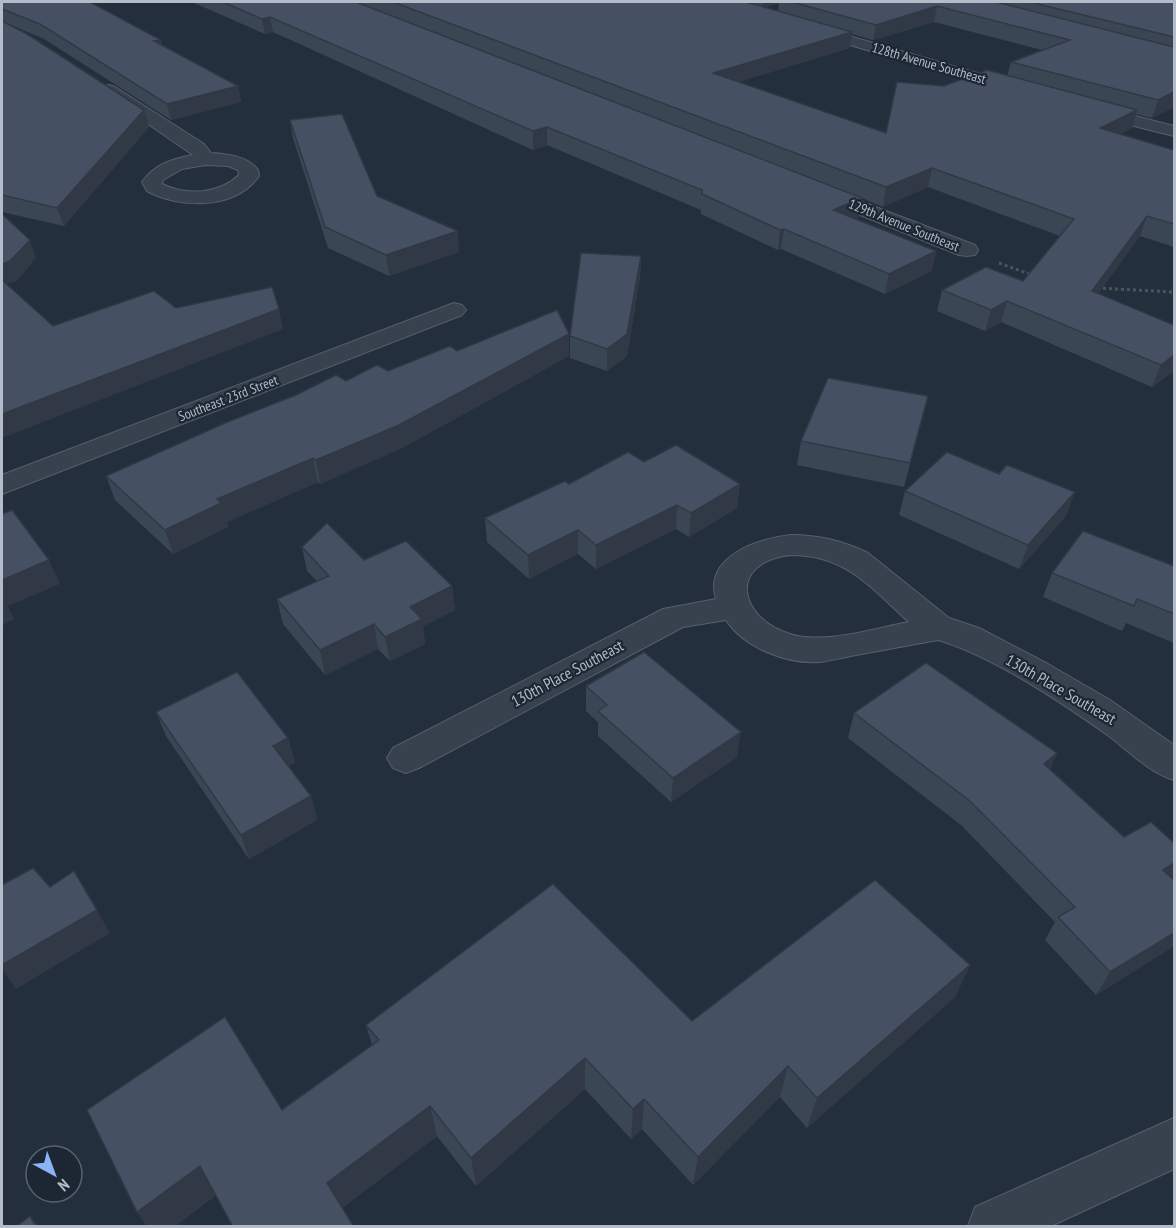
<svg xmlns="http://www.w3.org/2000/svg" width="1176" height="1228" font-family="'PT Sans Narrow',sans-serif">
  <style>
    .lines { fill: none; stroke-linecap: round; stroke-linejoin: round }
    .minor-casing { stroke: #565f6c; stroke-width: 2 }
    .tertiary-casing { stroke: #565f6c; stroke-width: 2 }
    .path { stroke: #44595c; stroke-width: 3; stroke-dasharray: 3 3; stroke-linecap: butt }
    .minor { fill: #38414e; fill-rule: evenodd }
    .tertiary { fill: #38414e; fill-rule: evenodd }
    .wall { fill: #3b4654; fill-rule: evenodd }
    .shaded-wall { fill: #303945 }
    .building { fill: #455162; stroke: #303945; stroke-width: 1.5 }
    .labels { text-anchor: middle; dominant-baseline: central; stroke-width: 4.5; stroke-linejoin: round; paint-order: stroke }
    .far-street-label { font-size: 14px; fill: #b4bcc9; stroke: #1d2633 }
    .street-label { font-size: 16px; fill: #b4bcc9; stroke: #1d2633 }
  </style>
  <rect width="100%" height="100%" fill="#242f3e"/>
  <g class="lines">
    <defs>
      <g id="minor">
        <path d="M109,85L115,87L204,144L211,153C227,154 248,156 258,170L259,176C235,210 180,209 147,191L142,182C155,164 172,159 193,155L103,93L101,90L103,87ZM205,165L228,166L238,170L239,175C219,194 187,196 162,184L163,180L182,169Z"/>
        <path d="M818,185L975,245L978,250L975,255L967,256L959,255L811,195L808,191L811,187Z"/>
        <path d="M454,303L462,305L466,310L462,315L2,494V475Z"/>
        <path d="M791,535C818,535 844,541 868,553L949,618L979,628L1048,664L1110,700L1174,745V780C1149,773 1127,749 1106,734C1061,702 990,655 938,640C910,645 883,650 856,655C844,657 832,661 819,662C787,664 744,648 726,620L683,627L419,768L406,773L393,768L387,758L393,748L663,609L716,599C703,556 760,538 791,535ZM791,555C847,555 871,588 909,622C875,628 824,645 790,634C738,618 727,562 791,555Z"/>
        <path d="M1174,1118V1169L1051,1226H968L975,1207Z"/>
      </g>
      <g id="tertiary">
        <path d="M712,2H732L1022,86L1024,89L1022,92H1010L714,5Z"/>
        <path d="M1092,105L1174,126V136L1086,114L1084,110L1086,106Z"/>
      </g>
    </defs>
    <use href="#minor" class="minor-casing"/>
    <use href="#tertiary" class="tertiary-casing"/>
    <g class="path">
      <path d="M999,263L1032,275"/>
      <path d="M1097,288L1174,292"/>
    </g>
    <use href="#minor" class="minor"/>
    <use href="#tertiary" class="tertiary"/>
  </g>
  <g class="wall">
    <path d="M2,2L238,86L241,102L171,120L44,39L2,21Z"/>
    <path d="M192,2H1174V107L1152,118L1136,114L1132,128L1120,134L1174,150V247L1140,236L1098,293L1174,371L1152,387L1001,322L985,331L937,311L942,290L1023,281L1060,236L928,187L883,207L862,198L859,217L856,219L936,251L932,271L885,294L781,249L778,250L701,214V210L547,145L533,150L273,32L265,34ZM779,3L778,11L766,7ZM934,22L1042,50L1011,62L1007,76L944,86L886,133L738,82L850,48L852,34L873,40Z"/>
    <path d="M2,21L149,127L64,226L2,212Z"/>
    <path d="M290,120L377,196L459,252L389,276L328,248L293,138Z"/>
    <path d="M641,256L640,277L627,356L607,371L570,358V336Z"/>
    <path d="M457,351L569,356L402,448L320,484L318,482L227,522L228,527L173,554L115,500L106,476L346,381L388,371Z"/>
    <path d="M928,396L904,487L797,465L801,441Z"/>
    <path d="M644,462L740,484L737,508L689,537L676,529L596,569L578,554L529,579L487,542L485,518L569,484Z"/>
    <path d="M999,474L1066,516L1019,569L899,515L905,491Z"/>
    <path d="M302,547L364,560L452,586L455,610L423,626L425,644L390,661L378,649L325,675L283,624L277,599L317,581L307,571Z"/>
    <path d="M1174,566V643L1126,623L1122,631L1043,597L1052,573Z"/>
    <path d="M586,686L737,757L671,802L598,736V722L586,711Z"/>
    <path d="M156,712L288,738L295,762L288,766L311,796L317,820L249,859L166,736Z"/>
    <path d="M854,713L1057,753L1050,769L1124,837L1174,880V946L1096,995L1045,940L1055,922L961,825L848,738Z"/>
    <path d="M970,965L955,997L807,1128L780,1097L693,1185L642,1129L631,1139L585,1089L476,1186L437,1136L342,1208L216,1195L174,1227H148L137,1212L372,1045L366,1025L692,1021Z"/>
  </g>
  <g class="shaded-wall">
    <path d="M762,2H779V3L762,8Z"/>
    <path d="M937,6L934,22L873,40L876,25Z"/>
    <path d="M270,17L273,32L265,34L262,19Z"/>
    <path d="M852,32L850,48L712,90L713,73Z"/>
    <path d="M161,40L164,55L154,41Z"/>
    <path d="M238,86L241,102L171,120L167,104Z"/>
    <path d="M1174,92V107L1152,118L1158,100Z"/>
    <path d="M144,110L149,127L64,226L57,208Z"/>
    <path d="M1137,110L1132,128L1095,146L1100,128Z"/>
    <path d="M547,127V145L533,150V131Z"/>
    <path d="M932,168L928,187L883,207L886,187Z"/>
    <path d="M862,198L859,217L830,229L833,210Z"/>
    <path d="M1147,216L1140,236L1085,312L1092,291Z"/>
    <path d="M784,229L781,249L778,250L780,230Z"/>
    <path d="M458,231L459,252L389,276L386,255Z"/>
    <path d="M30,240L36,258L17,281L2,285V299V264Z"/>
    <path d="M936,251L932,271L885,294L889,274Z"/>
    <path d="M641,256L640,277L627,356L607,371V349Z"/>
    <path d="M1007,301L1001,322L985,331L991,310Z"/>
    <path d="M279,309L283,329L2,438V414Z"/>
    <path d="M569,334V356L402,448L320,484L316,460Z"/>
    <path d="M1174,355V371L1152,387L1161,365Z"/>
    <path d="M313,458L318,482L227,522L228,527L173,554L165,530L217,499Z"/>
    <path d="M740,484L737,508L689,537L691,513Z"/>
    <path d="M1075,492L1066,516L1019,569L1028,545Z"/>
    <path d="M677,505L676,529L596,569V545Z"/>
    <path d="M578,530V554L529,579L528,555Z"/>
    <path d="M49,560L60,584L8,606L14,619L2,625V580Z"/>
    <path d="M452,586L455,610L423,626L425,644L390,661L385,637L410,607Z"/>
    <path d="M374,624L378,649L325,675L320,650Z"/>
    <path d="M741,732L737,757L671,802L673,778Z"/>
    <path d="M288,738L295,762L280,770L273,746Z"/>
    <path d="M1057,753L1046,777L1044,764Z"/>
    <path d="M311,796L317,820L249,859L241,835Z"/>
    <path d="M1174,863V878L1173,880L1163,870Z"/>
    <path d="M97,910L110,933L16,989L2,969V965Z"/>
    <path d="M1174,933V946L1096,995L1110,972Z"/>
    <path d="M970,965L955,997L807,1128L817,1098Z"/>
    <path d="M585,1058V1089L476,1186L471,1158Z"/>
    <path d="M788,1066L780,1097L693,1185L698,1157Z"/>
    <path d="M644,1099L642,1129L631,1139L633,1109Z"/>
    <path d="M430,1106L437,1136L338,1211L327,1183Z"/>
    <path d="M200,1166L218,1194L174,1227H148L137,1212Z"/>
    <path d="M30,1216L40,1227H36Z"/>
  </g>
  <g class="building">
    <path d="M2,2H90L161,40L154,41L238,86L167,104L40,24L2,9Z"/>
    <path d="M223,2H356L862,198L833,210L936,251L889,274L784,229L780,230L702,194V190L547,127L533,131L270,17L262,19Z"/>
    <path d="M393,2H746L852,32L713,73L886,133L897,82L944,86L987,70L1137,110L1100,128L1174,150V224L1147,216L1092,291L1174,325V355L1161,365L1007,301L991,310L942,290L986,267L1023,281L1074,219L932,168L886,187Z"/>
    <path d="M792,2H996L1174,47V92L1158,100L1011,62L1070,40L937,6L876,25Z"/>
    <path d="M1030,2H1174V37Z"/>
    <path d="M2,21L27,34L144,110L57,208L2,195Z"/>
    <path d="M342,114L377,196L458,231L386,255L325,227L290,120Z"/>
    <path d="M2,214L30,240L10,261L2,264Z"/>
    <path d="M581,253L641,256L627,334L607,349L570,336Z"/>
    <path d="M2,280L53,326L154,291L176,308L272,287L279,309L2,414Z"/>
    <path d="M557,310L569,334L399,425L316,460L313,458L217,499L221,503L165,530L106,476L225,423L296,395L336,375L346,381L377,365L388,371L450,346L457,351Z"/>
    <path d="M828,378L928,396L910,463L801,441Z"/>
    <path d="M676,445L740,484L691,513L677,505L596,545L578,530L528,555L485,518L565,481L569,484L628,452L644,462Z"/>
    <path d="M947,452L999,474L1007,465L1075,492L1028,545L905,491Z"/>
    <path d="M12,510L49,560L2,580V514Z"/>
    <path d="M327,523L364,560L406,541L452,586L410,607L422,619L385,637L374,624L320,650L277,599L329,576L302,547Z"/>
    <path d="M1083,531L1174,566V614L1137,599L1134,606L1052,573Z"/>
    <path d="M644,652L741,732L673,778L598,711L607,705L586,686Z"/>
    <path d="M926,663L1057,753L1044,764L1124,837L1151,822L1174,843V863L1163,870L1174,880V933L1110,972L1058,917L1075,907L970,801L854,713Z"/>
    <path d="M237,672L288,738L273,746L311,796L241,835L156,712Z"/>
    <path d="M33,868L50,887L74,871L97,910L2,965V885Z"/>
    <path d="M875,880L970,965L817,1098L788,1066L698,1157L644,1099L633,1109L585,1058L471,1158L430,1106L327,1183L354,1227H233L200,1166L137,1212L87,1110L225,1017L282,1110L379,1040L366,1025L553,884L692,1021Z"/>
    <path d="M30,1216L36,1227H16Z"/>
  </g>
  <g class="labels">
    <g class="far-street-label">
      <text transform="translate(929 63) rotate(16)">128th Avenue Southeast</text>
      <text transform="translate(904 225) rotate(22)">129th Avenue Southeast</text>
      <text transform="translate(228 398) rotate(-21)">Southeast 23rd Street</text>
    </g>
    <g class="street-label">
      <text transform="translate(567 673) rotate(-28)">130th Place Southeast</text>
      <text transform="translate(1061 689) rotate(30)">130th Place Southeast</text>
    </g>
  </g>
  <rect width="1176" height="1228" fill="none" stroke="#b4bcc9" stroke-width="6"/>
  <g transform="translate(54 1174) rotate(139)"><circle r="28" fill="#1d2633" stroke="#59626f" stroke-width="1.5"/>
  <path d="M0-4.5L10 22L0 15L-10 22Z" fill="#8ab4f8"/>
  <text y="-9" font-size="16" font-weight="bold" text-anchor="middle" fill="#b4bcc9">N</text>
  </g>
</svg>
